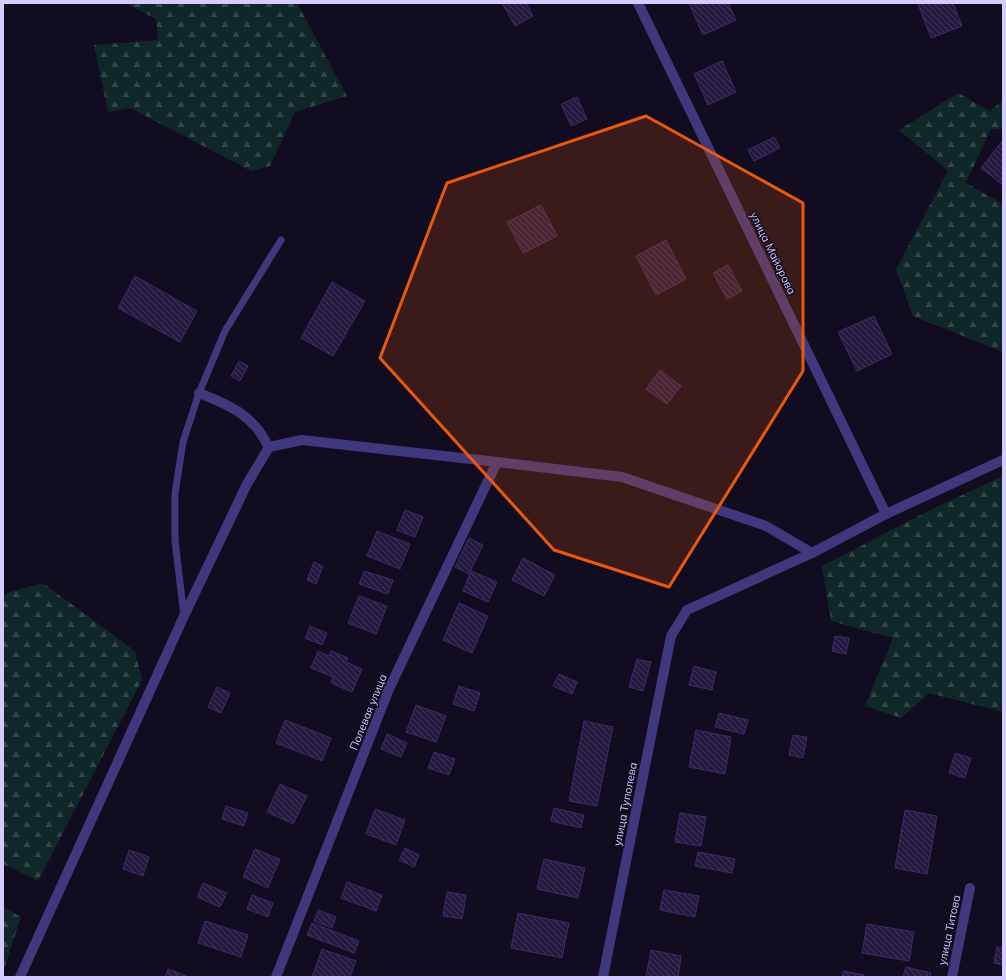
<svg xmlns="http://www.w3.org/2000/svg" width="1006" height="980" font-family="Mulish,sans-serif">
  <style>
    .forest { fill: url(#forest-firs) }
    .building { fill: url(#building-back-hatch); stroke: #3d2b6b }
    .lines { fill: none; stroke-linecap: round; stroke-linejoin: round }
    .lane { stroke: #40387d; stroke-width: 7 }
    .street { stroke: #40387d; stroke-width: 10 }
    .marked { fill: #e8590c; fill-opacity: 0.2; stroke: #e8590c; stroke-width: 3; stroke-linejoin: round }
    .labels { text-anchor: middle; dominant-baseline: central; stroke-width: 3; stroke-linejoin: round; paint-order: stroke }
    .street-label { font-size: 11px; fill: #d5cbfe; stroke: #110c1f }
  </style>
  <defs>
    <pattern id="forest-firs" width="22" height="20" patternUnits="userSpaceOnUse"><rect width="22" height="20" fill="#102728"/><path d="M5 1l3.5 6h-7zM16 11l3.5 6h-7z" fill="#324548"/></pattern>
    <pattern id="building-back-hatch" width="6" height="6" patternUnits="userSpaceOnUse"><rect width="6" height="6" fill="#24193f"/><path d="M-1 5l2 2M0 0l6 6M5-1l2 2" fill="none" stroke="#43395c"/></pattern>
  </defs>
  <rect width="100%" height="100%" fill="#110c1f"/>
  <g class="forest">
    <path d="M125,3H297L347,96L295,112L270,166L251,171L130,108L108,112L94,45L158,40L156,19Z"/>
    <path d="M958,93L990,111L1003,100V129H991L966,183L1003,204V352L913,316L896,269L948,171L899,130Z"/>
    <path d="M1003,476V712L929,693L901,718L865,706L893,638L831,621L822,566L930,510Z"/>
    <path d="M43,583L135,651L142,680L38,881L3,864V597L7,593Z"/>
    <path d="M3,907L21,917L3,972Z"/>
  </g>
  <g class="building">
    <path d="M502,3H526L533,16L515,26Z"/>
    <path d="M689,3H728L736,20L703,35Z"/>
    <path d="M920,3H953L962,26L931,38L918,4Z"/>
    <path d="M722,61L736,92L708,105L694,74Z"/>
    <path d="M577,97L587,119L571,126L561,104Z"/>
    <path d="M774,137L780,148L754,161L748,150Z"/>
    <path d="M1003,140V185L981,168Z"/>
    <path d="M541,205L557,236L523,253L507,222Z"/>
    <path d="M666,240L686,279L656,295L636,256Z"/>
    <path d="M728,265L742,291L727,299L713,273Z"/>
    <path d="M135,276L197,311L180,342L118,308Z"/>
    <path d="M332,282L365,301L333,356L301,338Z"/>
    <path d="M874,316L892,354L857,371L838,332Z"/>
    <path d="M239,361L248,366L240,381L231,376Z"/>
    <path d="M660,370L681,386L667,404L646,389Z"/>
    <path d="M405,510L423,517L415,537L397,530Z"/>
    <path d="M377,531L410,544L400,569L367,556Z"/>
    <path d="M469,538L483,545L469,574L455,567Z"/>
    <path d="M523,558L555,575L544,596L512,580Z"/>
    <path d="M314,562L323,566L316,584L307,580Z"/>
    <path d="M364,571L393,580L388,594L359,584Z"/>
    <path d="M471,571L497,582L488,602L463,591Z"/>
    <path d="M359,596L387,606L376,634L348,623Z"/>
    <path d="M459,603L488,616L472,653L443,640Z"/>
    <path d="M310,626L327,633L322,645L305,638Z"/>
    <path d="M835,636L849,638L846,654L832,651Z"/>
    <path d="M318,651L329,656L331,651L348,658L346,662L362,669L352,692L331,683L333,677L311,668Z"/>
    <path d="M637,659L651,662L643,691L629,687Z"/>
    <path d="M694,666L716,672L712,690L689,685Z"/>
    <path d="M559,674L577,682L572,694L553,686Z"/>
    <path d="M459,686L480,693L474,711L453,704Z"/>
    <path d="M217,687L230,693L221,713L208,707Z"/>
    <path d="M416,705L446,716L436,742L406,732Z"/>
    <path d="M719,713L748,720L744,734L715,727Z"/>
    <path d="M285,720L331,738L322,761L276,743Z"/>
    <path d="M584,721L613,727L597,806L569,801Z"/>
    <path d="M696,730L731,737L725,774L689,767Z"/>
    <path d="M387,734L407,743L401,757L381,749Z"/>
    <path d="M793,735L807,737L803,758L789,755Z"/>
    <path d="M434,752L455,759L449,775L428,768Z"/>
    <path d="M955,753L971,758L965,778L949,773Z"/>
    <path d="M280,784L307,796L293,824L267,812Z"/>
    <path d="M226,806L248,813L244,826L222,819Z"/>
    <path d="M554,808L584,815L581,828L551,821Z"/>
    <path d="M375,809L405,820L396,845L366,834Z"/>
    <path d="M905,810L937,816L927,874L895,868Z"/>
    <path d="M680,813L706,817L701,846L675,842Z"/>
    <path d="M405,848L419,855L414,867L399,860Z"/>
    <path d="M255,849L280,859L268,888L243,877Z"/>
    <path d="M129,850L149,857L143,876L123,869Z"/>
    <path d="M698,852L735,859L732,873L695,866Z"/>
    <path d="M544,859L585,868L578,898L537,889Z"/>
    <path d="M347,882L382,895L376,911L341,898Z"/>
    <path d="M203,883L227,893L220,907L197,897Z"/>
    <path d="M664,890L699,896L695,917L660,910Z"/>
    <path d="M447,892L466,895L462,919L443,916Z"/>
    <path d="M252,895L273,903L268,917L247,909Z"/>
    <path d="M318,910L336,917L332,928L314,921Z"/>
    <path d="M518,913L569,923L562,958L511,948Z"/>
    <path d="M205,921L248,935L241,957L198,943Z"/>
    <path d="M312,923L359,941L354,953L307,935Z"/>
    <path d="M867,924L914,932L909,961L862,953Z"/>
    <path d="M997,947L1003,948V965L994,963Z"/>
    <path d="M322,949L356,961L350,977H312Z"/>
    <path d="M651,950L681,956L678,977H646Z"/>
    <path d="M906,967L931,973L930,977H903Z"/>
    <path d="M168,969L186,976L185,977H165Z"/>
    <path d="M844,971L864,975L863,977H842Z"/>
  </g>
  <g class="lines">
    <path class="lane" d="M184,616L175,541V494L183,442L199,393L225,331L281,240"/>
    <g class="street">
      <path d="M638,3L886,514"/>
      <path d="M199,393C218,401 238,408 253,424C260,430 264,439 269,447L302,440L497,462L622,477L766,526L812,553"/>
      <path d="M20,977L184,616L247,484L269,447"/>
      <path d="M276,977L389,689L497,462"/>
      <path d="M603,977L671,636L687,610L812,553L886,514L1003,460"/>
      <path d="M952,977L970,888"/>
    </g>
  </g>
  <path class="marked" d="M646,116L803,203V371L669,587L554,550L380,358L447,183Z"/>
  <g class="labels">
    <g class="street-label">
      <text transform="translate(773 253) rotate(64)">улица Майорова</text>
      <text transform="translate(368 712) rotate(-68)">Полевая улица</text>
      <text transform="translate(625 804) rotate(-79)">улица Туполева</text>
      <text transform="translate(949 930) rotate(-78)">улица Титова</text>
    </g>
  </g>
  <rect width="1006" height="980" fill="none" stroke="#d5cbfe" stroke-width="8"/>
</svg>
